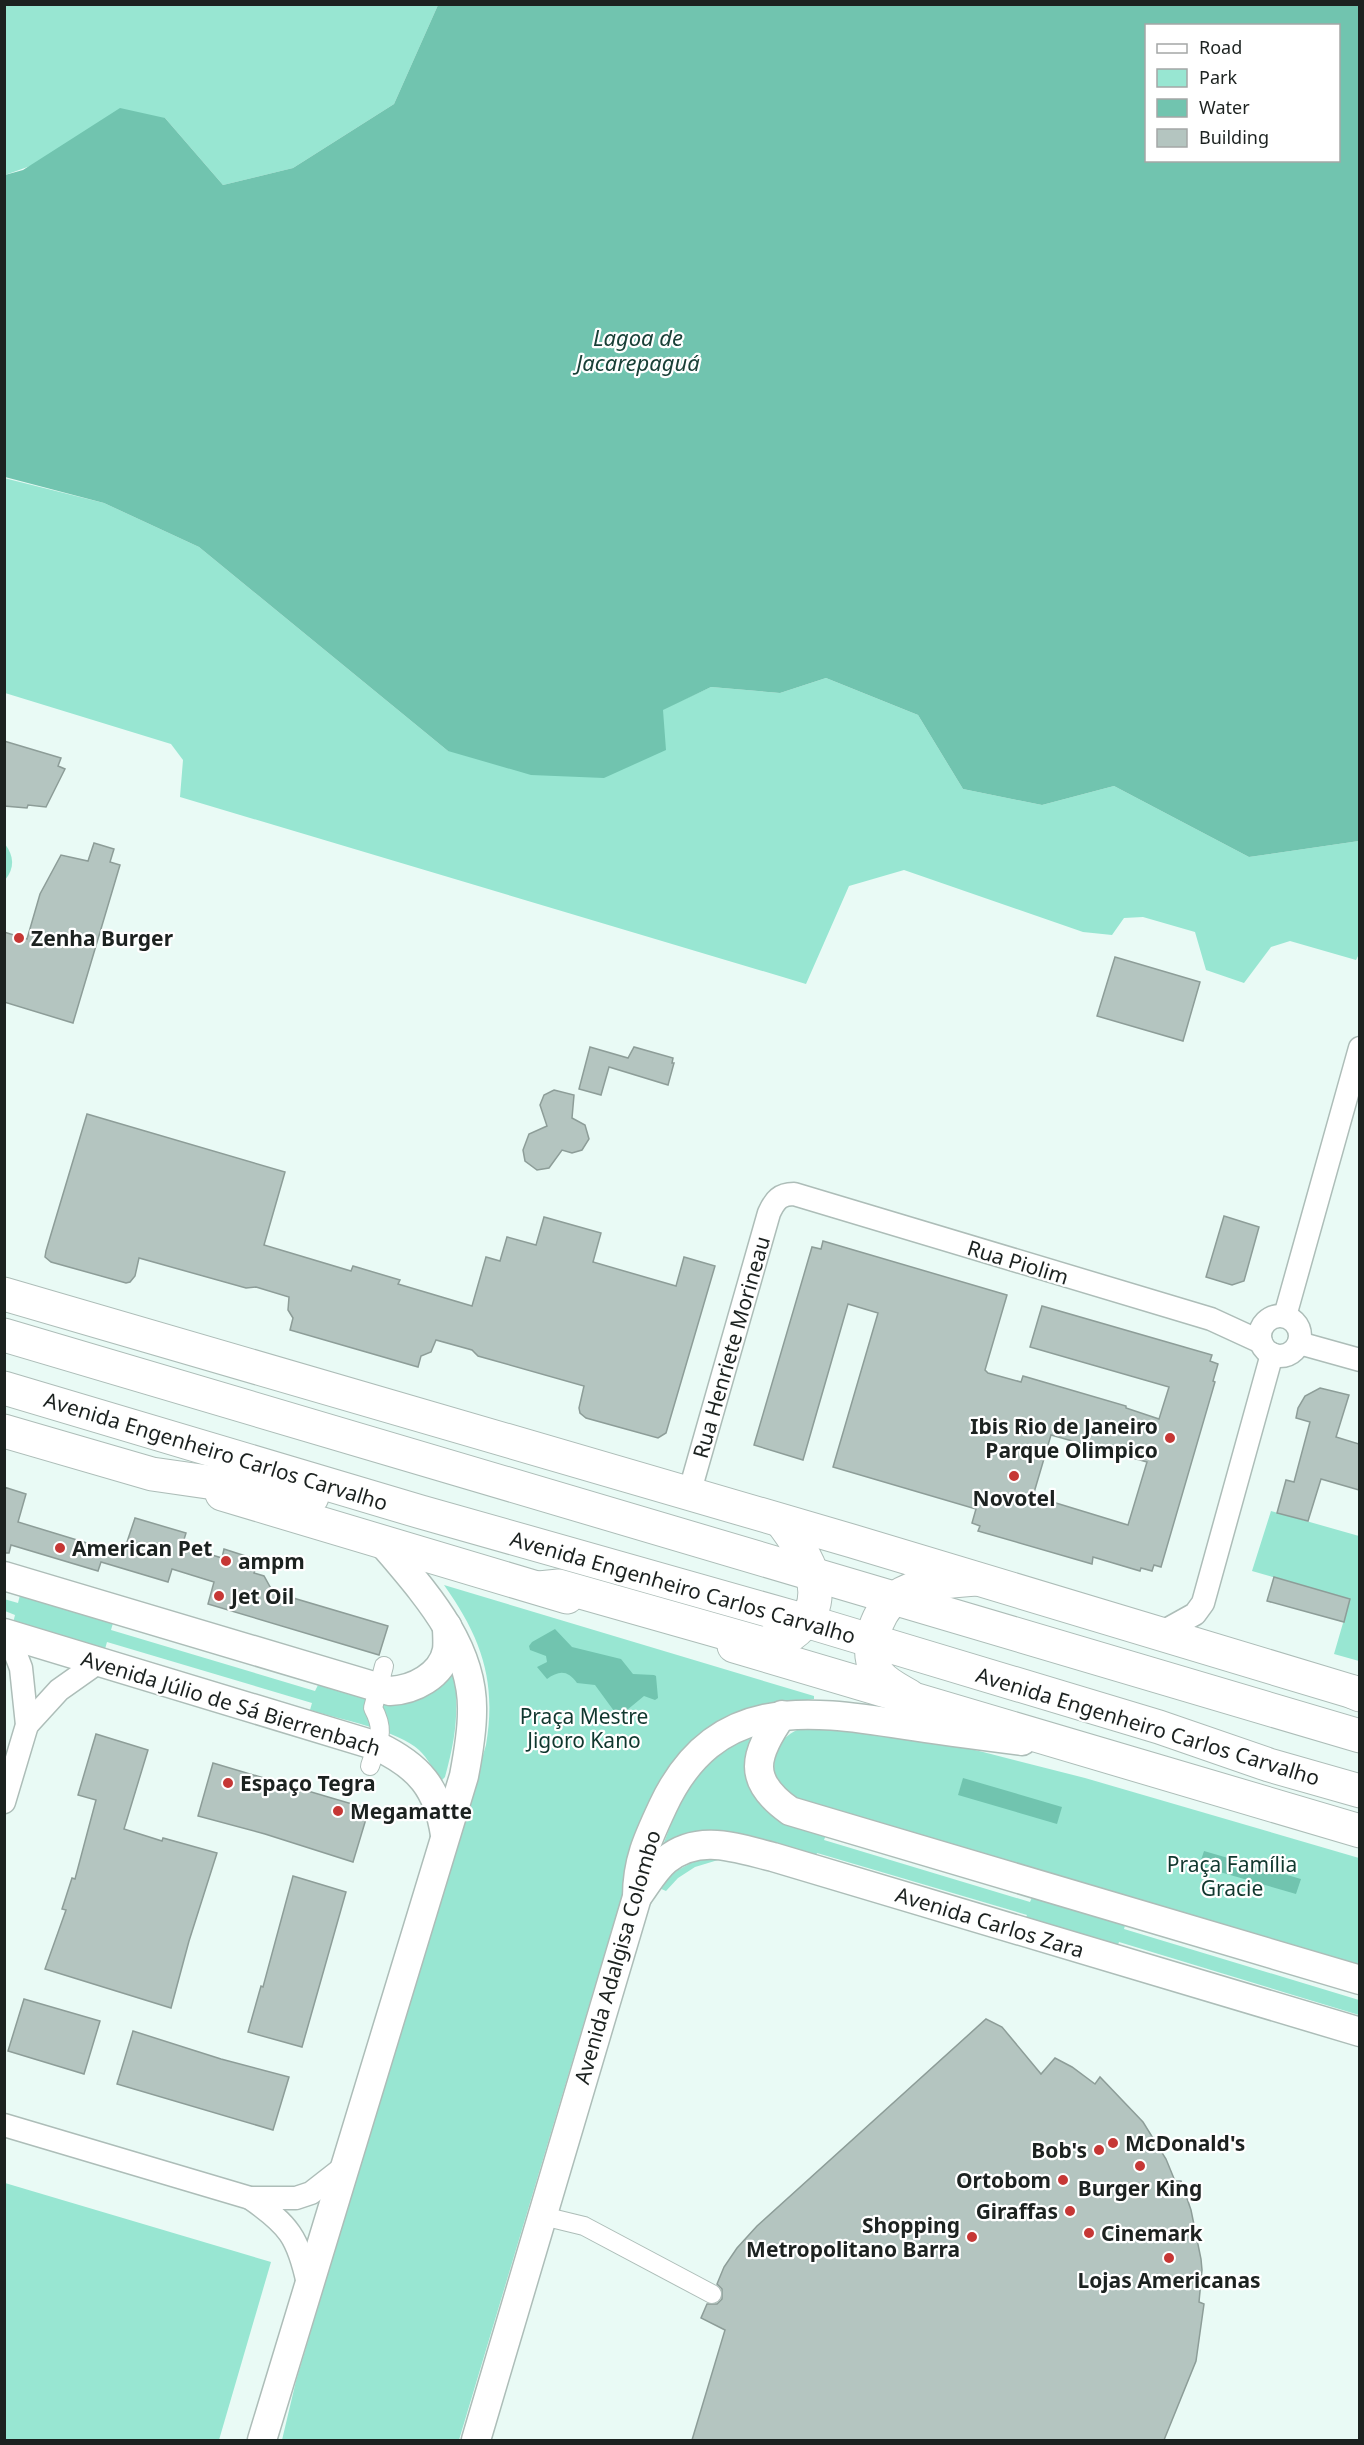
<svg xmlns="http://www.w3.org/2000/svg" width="1364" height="2445" font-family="'Noto Sans',sans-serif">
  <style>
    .green { fill: #98e6d2 }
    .water { fill: #71c4af; fill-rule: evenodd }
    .building { fill: #b4c5c0; stroke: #8d9d98; stroke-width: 1.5; fill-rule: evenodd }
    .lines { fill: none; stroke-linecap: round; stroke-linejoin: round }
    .pedestrian-casing { stroke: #adbdb8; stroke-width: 20 }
    .minor-casing { stroke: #adbdb8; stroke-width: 25 }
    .tertiary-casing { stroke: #adbdb8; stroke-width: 31 }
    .primary-casing { stroke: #adbdb8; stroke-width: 35 }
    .trunk-casing { stroke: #adbdb8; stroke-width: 35 }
    .pedestrian { stroke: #fff; stroke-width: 18 }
    .minor { stroke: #fff; stroke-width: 22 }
    .tertiary { stroke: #fff; stroke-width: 28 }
    .primary { stroke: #fff; stroke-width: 33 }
    .trunk { stroke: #fff; stroke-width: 33 }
    .poi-dot { fill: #c63735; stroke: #fff; stroke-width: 2 }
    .labels { text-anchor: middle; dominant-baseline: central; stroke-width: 4.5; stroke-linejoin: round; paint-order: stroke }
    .poi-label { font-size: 21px; font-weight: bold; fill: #1c2220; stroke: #fff; text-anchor: start }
    .street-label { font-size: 21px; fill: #1c2220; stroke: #fff }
    .park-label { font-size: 21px; fill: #10372e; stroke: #fff }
    .water-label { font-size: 22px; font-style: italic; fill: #194037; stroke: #fff }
  </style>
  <rect width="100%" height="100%" fill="#e9faf5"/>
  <g class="green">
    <path d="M5,5H438L394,104L293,168L223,185L165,118L5,175Z"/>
    <path d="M4,478L104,503L199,547L448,751L663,709L711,687L780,693L826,678L918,715L963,789L1042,805L1114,786L1249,857L1359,841V954L1356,960L1290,941L1271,947L1244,983L1206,970L1195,932L1143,917L1124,918L1112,935L1083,932L904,870L849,886L806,984L180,797L183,760L171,744L5,693Z"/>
    <path d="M5,844C14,856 15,868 5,880Z"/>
    <path d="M1271,1511L1359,1536V1661L1334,1654L1350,1599L1252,1571Z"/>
    <path d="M444,1585L814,1696V1699L769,1706L721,1724L623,1892L459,2440H282L296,2381L486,1745C497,1681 481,1637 444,1585Z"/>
    <path d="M20,1595L113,1623L111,1630L315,1691L318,1685C369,1700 416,1721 454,1670C459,1712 456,1737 445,1777L441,1781C433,1771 429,1759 419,1750C399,1731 339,1719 310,1710L312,1703L107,1642L105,1649L13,1623L15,1615L5,1611L4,1599L18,1603Z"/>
    <path d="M806,1726H878L983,1752L1085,1778L1359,1858V1967L795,1802L775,1784C772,1753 775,1738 806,1726Z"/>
    <path d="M757,1730L751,1739L748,1753L826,1835L824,1840L1030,1902L1033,1895L1126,1922L1124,1929L1359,2000V2015L1119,1942L1116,1950L1024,1922L1027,1915L817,1853L814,1861L663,1845L681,1798L709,1760Z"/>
    <path d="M709,1856L717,1857L718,1860L695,1867L678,1878L666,1891L659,1888C673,1870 688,1864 709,1856Z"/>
    <path d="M5,2183L271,2262L219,2440H5Z"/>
  </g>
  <g class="water">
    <path d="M438,5H1359V841L1249,857L1114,786L1042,805L963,789L918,715L826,678L780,693L711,687L663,710L666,750L604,778L531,775L448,751L199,547L104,503L5,477V175L23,170L120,108L165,118L223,185L293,168L394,104ZM1146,26H1338V160H1146Z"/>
    <path d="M555,1629L572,1647L621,1659L633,1674L654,1675L656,1676L658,1698L655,1700L644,1696L621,1715L614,1711L595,1685L577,1683C568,1670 559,1670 547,1679L537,1667L547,1662L546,1656L530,1650L529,1646L532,1642Z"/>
    <path d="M963,1778L1062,1807L1057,1824L958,1795Z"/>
    <path d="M1204,1851L1301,1879L1296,1894L1199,1866Z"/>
  </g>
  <g class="building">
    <path d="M4,741L61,758L58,766L65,769L46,807L28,805L27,808L4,806Z"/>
    <path d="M94,843L114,849L110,862L120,865L73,1023L4,1002V932L27,939L40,894L61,855L88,861Z"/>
    <path d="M1115,957L1200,982L1183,1041L1097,1016Z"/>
    <path d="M590,1047L628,1058L634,1047L673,1058L672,1063H674L668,1085L609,1067L601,1095L579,1089Z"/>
    <path d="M554,1090L574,1095L572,1118L585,1125L589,1139L582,1150L572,1153L562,1150L549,1168L537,1170L525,1161L523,1150L529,1134L547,1126L540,1105L544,1095Z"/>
    <path d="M87,1114L285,1172L264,1245L351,1271L353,1266L400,1280L398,1284L472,1306L486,1257L500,1261L507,1237L536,1245L544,1217L601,1233L593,1262L676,1286L684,1257L715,1266L666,1433L658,1438L586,1418L580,1413L579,1408L584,1386L478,1356L472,1350L436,1340L431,1352L421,1356L418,1367L290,1330L293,1318L288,1310L289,1297L256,1287L246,1288L139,1258L135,1276L130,1282L126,1283L51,1262L45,1257L46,1251Z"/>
    <path d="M1224,1216L1259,1227L1244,1281L1232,1285L1206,1277Z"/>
    <path d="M823,1241L1007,1295L985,1370L988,1373L1021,1382L1023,1376L1126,1406V1408L1159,1419L1169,1387L1030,1347L1042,1306L1212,1355L1210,1361L1218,1364L1213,1381L1215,1382L1161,1567L1154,1565L1152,1571L1141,1568L1140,1571L1093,1557L1092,1564L978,1531L980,1526L972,1523L976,1509L833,1467L878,1313L848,1304L803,1460L754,1445L812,1247L821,1249ZM1051,1435L1147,1462L1128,1525L1033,1496Z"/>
    <path d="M1320,1388L1349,1395L1336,1437L1359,1444V1490L1321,1479L1308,1521L1277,1513L1286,1480L1294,1482L1310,1422L1296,1418L1298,1408L1305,1396Z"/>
    <path d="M4,1487L26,1494L18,1522L123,1554L135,1518L186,1533L182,1546L222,1558L224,1549L258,1560L254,1573L264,1576L273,1592L388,1626L379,1655L208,1604L214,1582L172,1569L168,1582L101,1562L98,1571L11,1545L9,1553H4Z"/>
    <path d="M1274,1577L1350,1599L1344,1622L1267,1601Z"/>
    <path d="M96,1734L148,1750L124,1829L162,1841L163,1838L217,1853L189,1941L171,2008L45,1969L66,1910L62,1909L72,1878L75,1879L96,1800L78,1795Z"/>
    <path d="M213,1763L369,1809L353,1862L265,1834L198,1816Z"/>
    <path d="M293,1876L346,1892L302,2047L248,2032L261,1986L263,1987Z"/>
    <path d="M24,1999L100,2021L84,2074L8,2051Z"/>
    <path d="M986,2019L1002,2027L1041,2074L1055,2058L1072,2067L1095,2084L1100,2077L1143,2122L1166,2159L1175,2181H1181L1191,2210L1201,2259L1202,2270L1199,2302L1204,2304L1196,2361L1164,2440H692L725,2330L701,2318L707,2304H717L722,2299V2289L717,2284L724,2267L737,2248L757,2226Z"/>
    <path d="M133,2031L221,2059L289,2077L273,2130L117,2084Z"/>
  </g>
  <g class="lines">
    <defs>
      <g id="pedestrian">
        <path d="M370,1766C378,1741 386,1732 373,1708L384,1666"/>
        <path d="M543,2216L584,2226L712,2294"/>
      </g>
      <g id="minor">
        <circle cx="1280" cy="1336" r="20"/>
        <path d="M1285,1316L1360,1048"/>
        <path d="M1299,1343L1360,1360"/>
        <path d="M689,1494L769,1213C775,1200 780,1194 794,1194L1211,1319L1261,1342"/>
        <path d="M1159,1634L1195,1614L1203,1603L1272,1354"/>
        <path d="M27,1725L59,1690L100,1661"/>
        <path d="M4,1802L27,1725L21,1668L8,1634"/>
        <path d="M4,2125L250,2198H296L311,2193L343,2168"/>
        <path d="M250,2198C289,2225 298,2237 308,2284"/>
      </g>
      <g id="tertiary">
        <path d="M4,1576L390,1691C413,1690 442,1676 447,1650C448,1643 447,1634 447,1626"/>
        <path d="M4,1633L377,1746C419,1766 438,1788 445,1835"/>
        <path d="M782,1715C754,1755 746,1780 790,1811L1360,1980"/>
        <path d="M637,1897C646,1885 655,1869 666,1860C699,1833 736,1848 773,1857L1360,2032"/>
        <path d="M262,2440L464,1776C468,1755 472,1733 472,1712C474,1644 422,1590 381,1541"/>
        <path d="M476,2440L637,1897C637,1861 648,1838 663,1806C714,1697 804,1709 905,1725C944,1731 983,1736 1022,1741"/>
      </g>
      <g id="primary">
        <path d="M4,1294L852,1541L1360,1694"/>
        <path d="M222,1494L567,1597"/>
        <path d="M734,1646C943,1706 1151,1770 1360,1831"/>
      </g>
      <g id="trunk">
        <path d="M4,1335L1360,1736"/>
        <path d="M4,1388L421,1512L806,1621L1159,1727L1269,1765L1360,1791"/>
        <path d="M4,1431L152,1474L312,1497"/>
        <path d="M539,1588L559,1586L760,1643C778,1642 789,1639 801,1626C833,1594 803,1550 782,1522"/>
        <path d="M1353,1692L1360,1695"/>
        <path d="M909,1696C899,1690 886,1684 879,1675C863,1654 875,1613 895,1598C918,1582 949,1581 976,1579"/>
      </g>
    </defs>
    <use href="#pedestrian" class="pedestrian-casing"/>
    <use href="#minor" class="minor-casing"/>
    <use href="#tertiary" class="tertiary-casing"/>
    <use href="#primary" class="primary-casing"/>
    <use href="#trunk" class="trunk-casing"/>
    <use href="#pedestrian" class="pedestrian"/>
    <use href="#minor" class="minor"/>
    <use href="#tertiary" class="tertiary"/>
    <use href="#primary" class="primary"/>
    <use href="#trunk" class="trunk"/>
  </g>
  <g class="poi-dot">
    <circle cx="19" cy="938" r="6"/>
    <circle cx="1170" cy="1438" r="6"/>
    <circle cx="1014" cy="1476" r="6"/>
    <circle cx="60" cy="1548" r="6"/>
    <circle cx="226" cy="1561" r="6"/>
    <circle cx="219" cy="1596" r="6"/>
    <circle cx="228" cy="1783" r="6"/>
    <circle cx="338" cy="1811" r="6"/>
    <circle cx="1113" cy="2143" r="6"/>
    <circle cx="1099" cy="2150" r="6"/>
    <circle cx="1140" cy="2166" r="6"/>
    <circle cx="1063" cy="2180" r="6"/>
    <circle cx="1070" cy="2211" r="6"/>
    <circle cx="1089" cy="2233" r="6"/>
    <circle cx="972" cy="2237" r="6"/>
    <circle cx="1169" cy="2258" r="6"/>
  </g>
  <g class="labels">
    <g class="poi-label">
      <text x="31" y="938">Zenha Burger</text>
      <text x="1158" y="1426" text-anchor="end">Ibis Rio de Janeiro<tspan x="1158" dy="24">Parque Olimpico</tspan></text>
      <text x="1014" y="1498" text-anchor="middle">Novotel</text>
      <text x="72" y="1548">American Pet</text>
      <text x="238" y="1561">ampm</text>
      <text x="231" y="1596">Jet Oil</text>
      <text x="240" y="1783">Espaço Tegra</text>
      <text x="350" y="1811">Megamatte</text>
      <text x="1125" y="2143">McDonald's</text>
      <text x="1087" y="2150" text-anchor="end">Bob's</text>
      <text x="1051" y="2180" text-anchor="end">Ortobom</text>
      <text x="1140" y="2188" text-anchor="middle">Burger King</text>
      <text x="1058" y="2211" text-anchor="end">Giraffas</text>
      <text x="960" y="2225" text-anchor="end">Shopping<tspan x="960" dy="24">Metropolitano Barra</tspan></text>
      <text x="1101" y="2233">Cinemark</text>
      <text x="1169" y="2280" text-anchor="middle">Lojas Americanas</text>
    </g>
    <g class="street-label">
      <text transform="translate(1018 1262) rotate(17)">Rua Piolim</text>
      <text transform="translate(731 1347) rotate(-74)">Rua Henriete Morineau</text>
      <text transform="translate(216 1451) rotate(17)">Avenida Engenheiro Carlos Carvalho</text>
      <text transform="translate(683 1587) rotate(16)">Avenida Engenheiro Carlos Carvalho</text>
      <text transform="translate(231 1703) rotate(17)">Avenida Júlio de Sá Bierrenbach</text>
      <text transform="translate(1148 1726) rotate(17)">Avenida Engenheiro Carlos Carvalho</text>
      <text transform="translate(990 1922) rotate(17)">Avenida Carlos Zara</text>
      <text transform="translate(617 1957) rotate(-74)">Avenida Adalgisa Colombo</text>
    </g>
    <g class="park-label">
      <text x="584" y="1716">Praça Mestre<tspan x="584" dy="24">Jigoro Kano</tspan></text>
      <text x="1232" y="1864">Praça Família<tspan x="1232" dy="24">Gracie</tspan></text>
    </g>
    <g class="water-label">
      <text x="638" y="337">Lagoa de<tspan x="638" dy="25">Jacarepaguá</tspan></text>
    </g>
  </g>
  <rect width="1364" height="2445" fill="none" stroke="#1c2220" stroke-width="12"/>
  <rect x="1145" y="24" width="195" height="138" fill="#ffffff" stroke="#a4a7a6" stroke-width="1.5"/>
  <rect x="1157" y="44" width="30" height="9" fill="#ffffff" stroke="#a4a7a6" stroke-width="1.5"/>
  <text x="1199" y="54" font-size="18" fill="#1c2220">Road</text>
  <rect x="1157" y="69" width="30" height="18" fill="#98e6d2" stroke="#a4a7a6" stroke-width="1.5"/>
  <text x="1199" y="84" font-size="18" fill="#1c2220">Park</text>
  <rect x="1157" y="99" width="30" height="18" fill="#71c4af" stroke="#a4a7a6" stroke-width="1.5"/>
  <text x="1199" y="114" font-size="18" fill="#1c2220">Water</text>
  <rect x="1157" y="129" width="30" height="18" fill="#b4c5c0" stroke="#a4a7a6" stroke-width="1.5"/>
  <text x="1199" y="144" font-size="18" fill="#1c2220">Building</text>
</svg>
